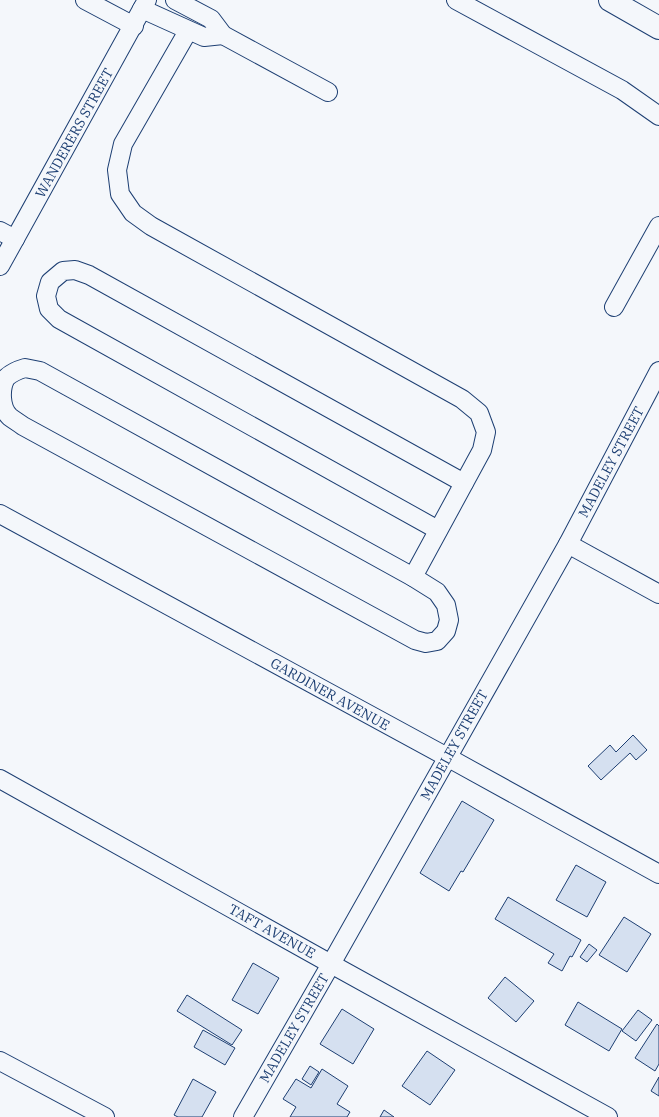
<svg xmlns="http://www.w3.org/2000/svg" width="659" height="1117" font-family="'IBM Plex Serif',serif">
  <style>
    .building { fill: #d5e0f0; stroke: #1d3f73 }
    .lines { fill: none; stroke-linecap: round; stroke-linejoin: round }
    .street-casing { stroke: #1d3f73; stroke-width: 20 }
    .secondary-casing { stroke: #1d3f73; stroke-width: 24 }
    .street { stroke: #f4f7fb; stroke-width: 18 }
    .secondary { stroke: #f4f7fb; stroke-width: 22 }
    .labels { text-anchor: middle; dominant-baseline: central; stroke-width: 3; stroke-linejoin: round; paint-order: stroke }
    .street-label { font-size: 14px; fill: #1d3f73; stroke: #f4f7fb }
  </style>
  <rect width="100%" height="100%" fill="#f4f7fb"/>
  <g class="building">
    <path d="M633,735L647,750L636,760L630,753L601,780L588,766L610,745L616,752Z"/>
    <path d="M462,801L494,820L463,872L461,871L449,891L420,873Z"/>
    <path d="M576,865L606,882L587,917L556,900Z"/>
    <path d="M508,897L581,940L572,957L570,956L562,971L548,963L554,954L495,919Z"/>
    <path d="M624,917L651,934L627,972L599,955Z"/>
    <path d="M589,944L597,950L587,962L580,957Z"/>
    <path d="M253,963L279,978L258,1014L232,1000Z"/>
    <path d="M505,977L534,1001L516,1022L488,998Z"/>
    <path d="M187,995L242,1030L232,1045L177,1011Z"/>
    <path d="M578,1002L622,1029L609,1051L565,1025Z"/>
    <path d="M342,1009L374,1029L353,1064L320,1044Z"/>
    <path d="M638,1010L652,1020L636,1041L622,1031Z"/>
    <path d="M657,1024L659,1026V1064L655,1071L635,1058Z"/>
    <path d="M203,1030L235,1048L225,1065L194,1047Z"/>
    <path d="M427,1051L455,1070L430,1105L402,1086Z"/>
    <path d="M310,1066L319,1072L311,1085L302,1079Z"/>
    <path d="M322,1069L348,1086L337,1104L350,1112L347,1117H290L296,1107L283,1099L296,1079L311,1088Z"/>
    <path d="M659,1077V1096L651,1091Z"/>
    <path d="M193,1079L216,1092L202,1117H178L174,1115Z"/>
    <path d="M384,1110L394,1117H380Z"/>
  </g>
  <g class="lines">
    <defs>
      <g id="street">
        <path d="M85,0L134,26"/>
        <path d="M175,0L211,19L223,35L328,92"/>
        <path d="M456,0L622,90L659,116"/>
        <path d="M142,9L204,37L223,35"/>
        <path d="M188,31L123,144L117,170L120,194L133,213L151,226L462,399L479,413L486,432L482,450L413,577"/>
        <path d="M0,231L15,239"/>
        <path d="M0,266L147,0"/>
        <path d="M614,307L659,226"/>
        <path d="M25,368L40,371L413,577L437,592L446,605L449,620L446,631L437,641L426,643L415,640L23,426C19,423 14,420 10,417C0,408 0,388 6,378C12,372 18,370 25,368Z"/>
        <path d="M0,514L447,757L659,874"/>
        <path d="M438,530L59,319L49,309L46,296L50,282L63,271L75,270L89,275L464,483"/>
        <path d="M568,544L659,594"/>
        <path d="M0,779L331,964L608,1117"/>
        <path d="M0,1061L105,1117"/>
        <path d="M243,1117L331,964L568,544L659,371"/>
      </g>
      <path id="secondary" d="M610,0L659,28"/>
    </defs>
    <use href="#street" class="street-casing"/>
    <use href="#secondary" class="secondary-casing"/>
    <use href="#street" class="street"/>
    <use href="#secondary" class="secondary"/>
  </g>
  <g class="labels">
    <g class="street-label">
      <text transform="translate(74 133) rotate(-61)">WANDERERS STREET</text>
      <text transform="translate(611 462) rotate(-62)">MADELEY STREET</text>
      <text transform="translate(330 694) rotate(29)">GARDINER AVENUE</text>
      <text transform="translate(454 745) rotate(-61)">MADELEY STREET</text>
      <text transform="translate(272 931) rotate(29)">TAFT AVENUE</text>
      <text transform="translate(294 1028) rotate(-60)">MADELEY STREET</text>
    </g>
  </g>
</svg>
